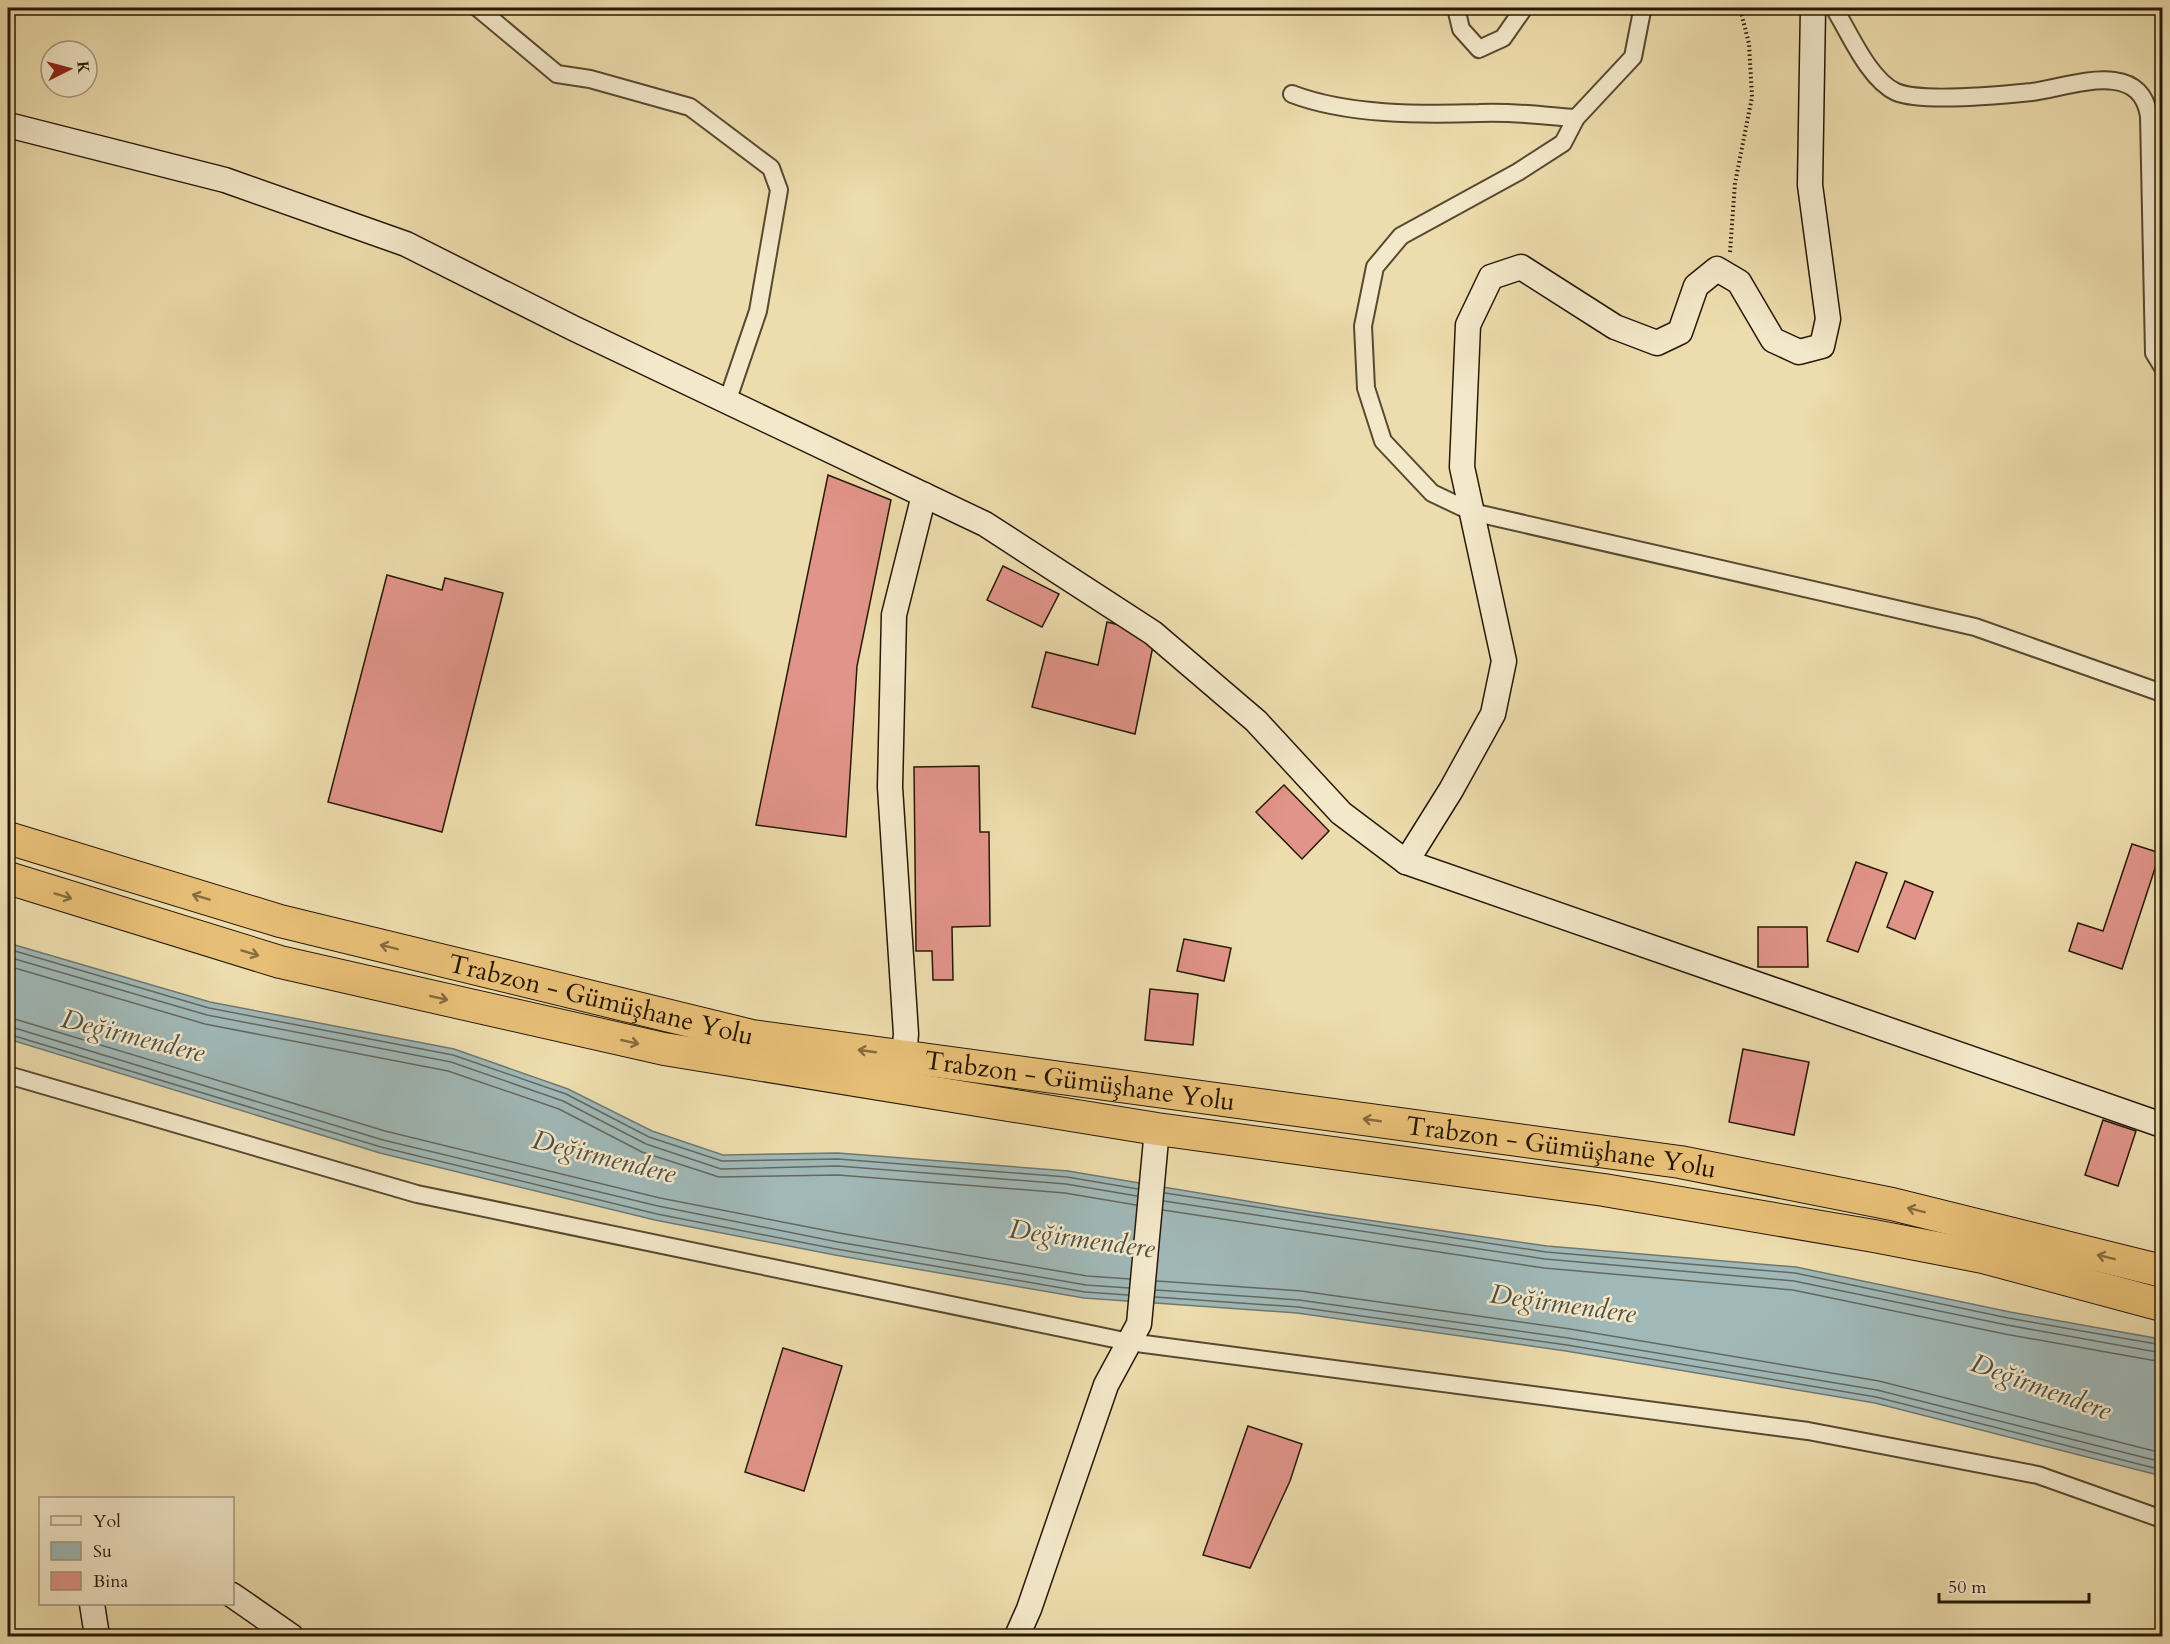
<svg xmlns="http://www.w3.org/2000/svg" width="2170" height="1644" font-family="Cardo,serif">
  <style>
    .water { fill: #a0b8b7; stroke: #707871; stroke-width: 1.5 }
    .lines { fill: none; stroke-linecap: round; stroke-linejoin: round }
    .shore { stroke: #64685f; stroke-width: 1.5 }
    .building { fill: #e19489; stroke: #271807; stroke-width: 1.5 }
    .street-casing { stroke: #584930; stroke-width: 20 }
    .secondary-casing { stroke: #271807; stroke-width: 27 }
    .highway-casing { stroke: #271807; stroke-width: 34 }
    .path { stroke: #271807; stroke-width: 4; stroke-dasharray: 1.5 3; stroke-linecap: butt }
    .street { stroke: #f3e8ca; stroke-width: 16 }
    .secondary { stroke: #f3e8ca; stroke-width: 24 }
    .highway { stroke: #e6be76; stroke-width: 32 }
    .oneway { stroke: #866b3e }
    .labels { text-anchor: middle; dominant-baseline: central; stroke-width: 5; stroke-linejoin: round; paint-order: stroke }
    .street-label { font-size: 26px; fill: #271807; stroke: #f3e8ca }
    .water-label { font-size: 27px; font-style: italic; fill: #515045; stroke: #f3e8ca }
  </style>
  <rect width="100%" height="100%" fill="#eddcad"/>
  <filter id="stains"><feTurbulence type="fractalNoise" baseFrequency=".00333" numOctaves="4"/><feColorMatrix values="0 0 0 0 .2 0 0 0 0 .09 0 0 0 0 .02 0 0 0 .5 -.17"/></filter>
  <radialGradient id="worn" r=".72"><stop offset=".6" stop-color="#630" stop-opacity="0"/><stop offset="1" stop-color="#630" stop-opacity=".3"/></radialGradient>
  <path class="water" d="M8,943L210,1002L454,1049L568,1089L652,1131L723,1155L838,1153L1068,1171L1312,1212L1547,1246L1796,1267L2010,1312L2160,1339L2162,1476L1875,1403L1566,1351L1297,1313L1084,1298L835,1255L655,1220L380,1153L8,1039Z"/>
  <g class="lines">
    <g class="shore">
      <path d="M8,949L209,1008L453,1055L566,1094L649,1137L722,1161L838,1159L1067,1177L1138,1189"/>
      <path d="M8,957L207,1015L451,1062L563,1101L646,1144L721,1169L838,1166L1066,1184L1137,1196"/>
      <path d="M8,966L205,1024L448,1071L559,1109L642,1152L719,1177L838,1175L1065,1193L1136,1205"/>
      <path d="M8,1017L385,1131L660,1198L839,1233L1087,1276L1130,1279"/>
      <path d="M8,1026L383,1140L658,1206L838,1242L1086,1285L1129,1288"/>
      <path d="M8,1034L381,1147L657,1214L836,1249L1085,1292L1128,1295"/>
      <path d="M1165,1193L1546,1252L1795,1273L2008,1318L2162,1345"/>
      <path d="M1164,1201L1545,1259L1794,1281L2007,1325L2162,1353"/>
      <path d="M1163,1210L1544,1268L1793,1290L2005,1334L2162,1362"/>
      <path d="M1157,1281L1301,1291L1570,1329L1879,1381L2162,1453"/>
      <path d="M1156,1290L1299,1300L1568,1338L1877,1390L2162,1462"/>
      <path d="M1155,1297L1298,1307L1567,1345L1876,1397L2162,1470"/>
    </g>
  </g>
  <g class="building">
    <path d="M828,475L891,500L857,666L846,837L756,825Z"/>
    <path d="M1003,566L1059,594L1042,627L987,600Z"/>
    <path d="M387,575L442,590L445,578L503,593L442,832L328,802Z"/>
    <path d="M1107,622L1123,626L1153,646L1135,734L1032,707L1046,652L1098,665Z"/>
    <path d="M979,766L980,832H989L990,926L952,927L953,980H933L932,951H916L914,767Z"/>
    <path d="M1284,785L1329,831L1302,859L1256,812Z"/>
    <path d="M2132,844L2160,853L2122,969L2069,951L2078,923L2103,931Z"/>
    <path d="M1856,862L1887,873L1858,952L1827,941Z"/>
    <path d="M1905,881L1933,892L1915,939L1887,927Z"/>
    <path d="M1758,927H1807L1808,967H1758Z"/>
    <path d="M1184,939L1231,948L1224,981L1177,971Z"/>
    <path d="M1150,989L1198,994L1193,1045L1145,1040Z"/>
    <path d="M1743,1049L1809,1062L1794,1135L1729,1122Z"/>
    <path d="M2103,1120L2136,1131L2118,1186L2085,1175Z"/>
    <path d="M783,1348L842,1366L804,1491L745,1472Z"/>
    <path d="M1248,1426L1302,1444L1290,1481L1250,1568L1203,1555Z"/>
  </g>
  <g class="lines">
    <defs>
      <g id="street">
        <path d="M478,8L557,74L590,79L690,107L771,168L779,190L758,311L727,402"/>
        <path d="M1456,8L1461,29L1479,49L1503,38L1524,8"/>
        <path d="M1640,8L1642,11L1633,57L1576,118L1563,143L1518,172L1401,236L1375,267L1363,326L1366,388L1383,441L1432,493L1472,512L1975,627L2162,693"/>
        <path d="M1834,8C1849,32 1869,80 1896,92C1922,103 2002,95 2032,92C2070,87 2140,58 2149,116L2154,353L2162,366"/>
        <path d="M1292,94C1347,115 1421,115 1479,113C1511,111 1544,116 1576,118"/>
        <path d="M8,1075L417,1194L1129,1342L1808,1431L2038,1475L2162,1519"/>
      </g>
      <g id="secondary">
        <path d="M8,125L225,180L406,244L573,328L985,524L1153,633L1256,721L1341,813L1406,862L2162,1125"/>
        <path d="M1406,862L1451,790L1493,714L1504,661L1462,467L1468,325L1491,277L1521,267L1615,327L1657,343L1680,332L1696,286L1717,269L1739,282L1773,340L1799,352L1822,346L1828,319L1810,185L1813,8"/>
        <path d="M904,1056L906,1034L890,787L894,615L924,495"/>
        <path d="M232,1595L291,1636"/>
        <path d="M92,1604L97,1636"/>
        <path d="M1017,1636L1029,1609L1106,1385L1139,1324L1157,1129"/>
      </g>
      <g id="highway">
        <path id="s1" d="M8,838L280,921L752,1036L1680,1162L1892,1204L2162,1271"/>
        <path d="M8,878L280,962L664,1049L1157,1129L1604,1190L1874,1236L1983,1257L2162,1305"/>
      </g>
    </defs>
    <use href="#street" class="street-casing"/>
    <use href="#secondary" class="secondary-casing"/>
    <use href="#highway" class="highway-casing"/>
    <path class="path" d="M1730,252L1735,183L1752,97L1749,44L1740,8"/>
    <use href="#street" class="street"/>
    <use href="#secondary" class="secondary"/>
    <use href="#highway" class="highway"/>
  </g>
  <defs><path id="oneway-shaft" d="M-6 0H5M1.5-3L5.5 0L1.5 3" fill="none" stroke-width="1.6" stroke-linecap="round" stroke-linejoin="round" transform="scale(1.5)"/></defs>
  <g class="oneway">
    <use href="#oneway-shaft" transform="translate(63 896) rotate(17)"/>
    <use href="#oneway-shaft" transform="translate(201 897) rotate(-163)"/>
    <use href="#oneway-shaft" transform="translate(389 947) rotate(-166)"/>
    <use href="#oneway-shaft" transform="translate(250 953) rotate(17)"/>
    <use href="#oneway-shaft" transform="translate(439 998) rotate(13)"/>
    <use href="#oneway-shaft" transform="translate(630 1042) rotate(13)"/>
    <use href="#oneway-shaft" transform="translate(867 1051) rotate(-172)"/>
    <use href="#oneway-shaft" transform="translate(1372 1120) rotate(-172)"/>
    <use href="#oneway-shaft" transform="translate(1916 1210) rotate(-166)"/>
    <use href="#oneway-shaft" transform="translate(2106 1257) rotate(-166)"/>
  </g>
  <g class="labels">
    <g class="street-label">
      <text stroke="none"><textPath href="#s1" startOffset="615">Trabzon - Gümüşhane Yolu</textPath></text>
      <text stroke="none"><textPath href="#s1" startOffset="1101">Trabzon - Gümüşhane Yolu</textPath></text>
      <text stroke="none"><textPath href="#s1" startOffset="1587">Trabzon - Gümüşhane Yolu</textPath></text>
    </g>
    <g class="water-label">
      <text transform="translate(133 1036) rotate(14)">Değirmendere</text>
      <text transform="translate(604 1157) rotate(14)">Değirmendere</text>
      <text transform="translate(1082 1239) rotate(8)">Değirmendere</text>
      <text transform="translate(1563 1304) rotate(8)">Değirmendere</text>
      <text transform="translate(2041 1387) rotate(20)">Değirmendere</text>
    </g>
  </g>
  <rect width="2170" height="1644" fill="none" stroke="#eddcad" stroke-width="30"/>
  <rect x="9" y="9" width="2152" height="1626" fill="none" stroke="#271807" stroke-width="3"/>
  <rect x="15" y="15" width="2140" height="1614" fill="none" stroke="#271807" stroke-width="1.5"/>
  <rect x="39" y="1497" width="195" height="108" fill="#f3e8ca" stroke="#a1957c" stroke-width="1.5"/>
  <rect x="51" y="1516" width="30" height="9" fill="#f3e8ca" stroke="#a1957c" stroke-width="1.5"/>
  <text x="93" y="1527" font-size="18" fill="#271807">Yol</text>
  <rect x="51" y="1542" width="30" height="18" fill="#a0b8b7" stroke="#a1957c" stroke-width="1.5"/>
  <text x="93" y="1557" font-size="18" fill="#271807">Su</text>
  <rect x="51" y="1572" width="30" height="18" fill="#e19489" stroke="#a1957c" stroke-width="1.5"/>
  <text x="93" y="1587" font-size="18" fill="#271807">Bina</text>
  <g transform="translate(69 69) rotate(84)"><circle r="28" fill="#f3e8ca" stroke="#a1957c" stroke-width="1.5"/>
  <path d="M0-4.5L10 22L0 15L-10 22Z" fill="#8f2418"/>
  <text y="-9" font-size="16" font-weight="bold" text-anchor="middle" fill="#271807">K</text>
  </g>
  <path d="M1939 1593v9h150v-9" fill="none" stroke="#271807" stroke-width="3"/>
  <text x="1948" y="1593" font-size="18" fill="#271807" stroke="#f3e8ca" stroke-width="4.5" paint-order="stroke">50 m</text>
  <rect width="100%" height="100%" filter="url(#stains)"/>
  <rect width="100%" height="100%" fill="url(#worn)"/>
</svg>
